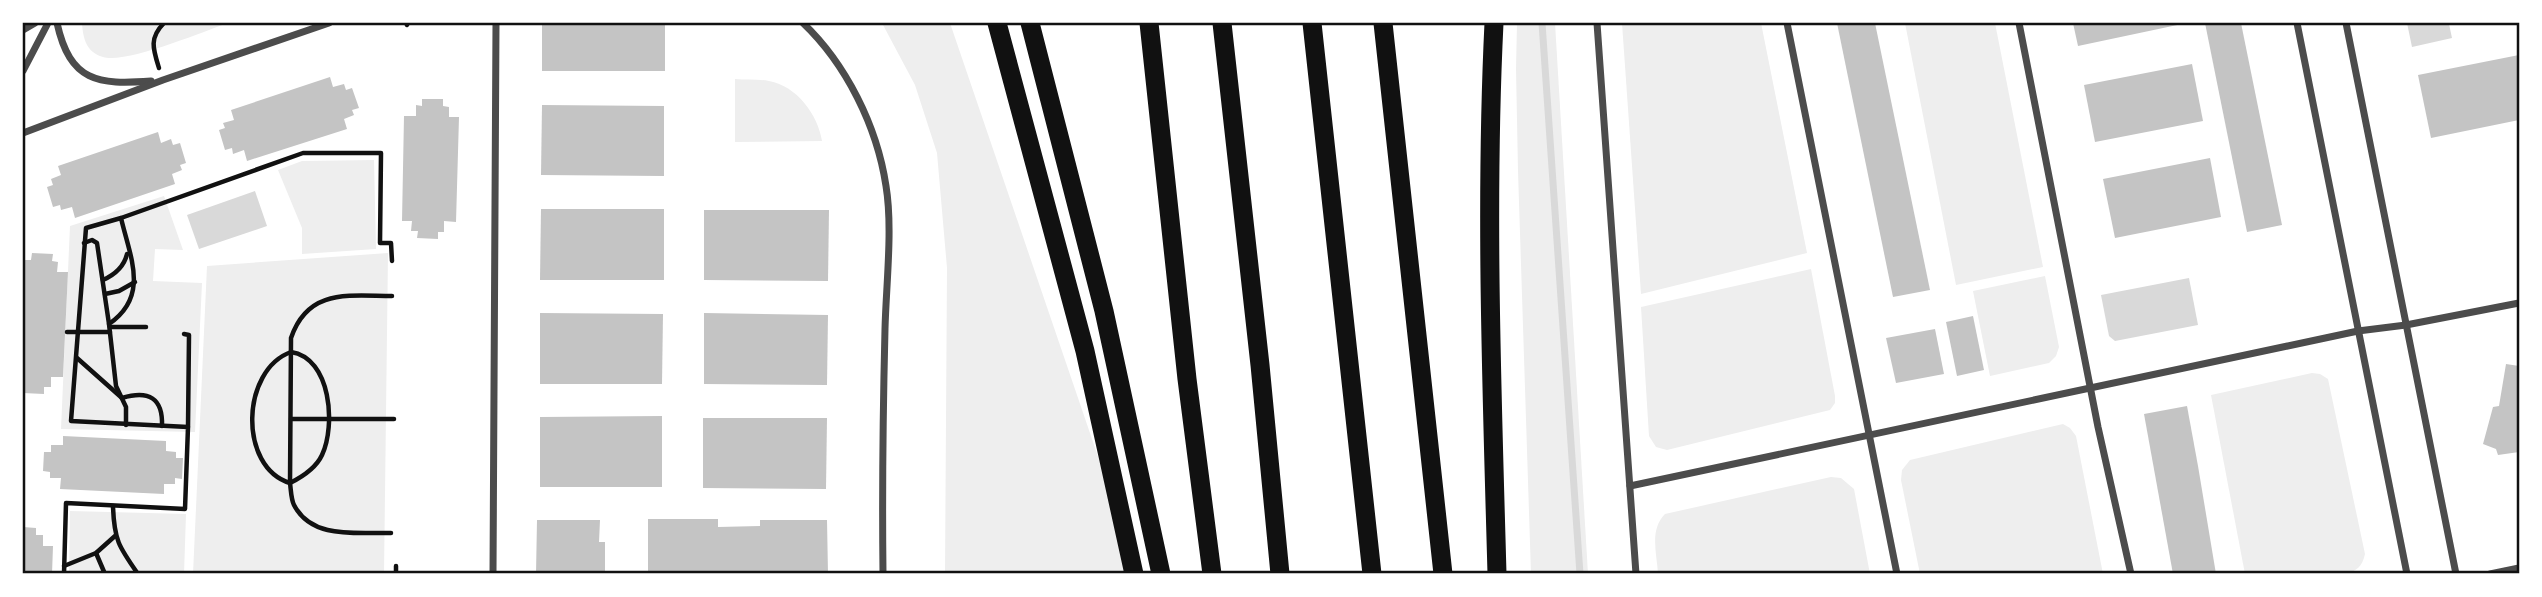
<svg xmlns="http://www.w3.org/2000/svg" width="2542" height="597" font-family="'Public Sans',sans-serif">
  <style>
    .green { fill: #eee }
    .water { fill: #d9d9d9 }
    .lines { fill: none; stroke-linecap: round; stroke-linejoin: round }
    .stream { stroke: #d9d9d9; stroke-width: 7 }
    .building { fill: #c4c4c4 }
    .path { stroke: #111; stroke-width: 4.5 }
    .minor { stroke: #4c4c4c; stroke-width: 7 }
    .motorway { stroke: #111; stroke-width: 19 }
    .neatline { fill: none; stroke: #111; stroke-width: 2.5 }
  </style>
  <rect width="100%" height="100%" fill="#fff"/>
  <g class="green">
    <path d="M82,23H228C202,32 126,64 103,57C86,52 83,38 82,23Z"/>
    <path d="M882,23H950L1106,480L1126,574H945L947,268L937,153L915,85Z"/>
    <path d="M1517,23H1555L1588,574H1531L1518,171L1516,69Z"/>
    <path d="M1622,23H1761L1807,253L1641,294Z"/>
    <path d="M1905,23H1995L2043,267L1956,285Z"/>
    <path d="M735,79C746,80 758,79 769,81C797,86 818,115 822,141L735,142Z"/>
    <path d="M374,160L376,249L302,254V228L278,170L302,161Z"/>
    <path d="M164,196L183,250L155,249L153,281L202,283L195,432L61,429L70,226Z"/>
    <path d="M388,253L384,574H193L207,266Z"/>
    <path d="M1811,269L1835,396V403L1830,410L1667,450L1656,447L1649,436L1641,307Z"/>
    <path d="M2045,276L2059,347L2056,356L2049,363L1990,376L1973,291Z"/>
    <path d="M2312,373L2320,374L2328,379L2365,554C2362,567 2357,571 2344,574H2245L2211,395Z"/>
    <path d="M2063,424L2070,428L2076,436L2103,574H1920L1901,480L1902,470L1910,460Z"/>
    <path d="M1831,477L1841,478L1854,489L1870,574H1658C1657,554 1649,530 1665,514Z"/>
    <path d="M70,511L186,514L184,574H69Z"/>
  </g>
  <g class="water">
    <path d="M2407,23H2452L2449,24L2452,38L2412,47Z"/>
    <path d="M255,191L267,226L199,249L187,215Z"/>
    <path d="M2189,278L2198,325L2115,341L2109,336L2101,295Z"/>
  </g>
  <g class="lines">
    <path class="stream" d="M1542,23L1580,574"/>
  </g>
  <g class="building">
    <rect x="542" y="23" width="123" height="48"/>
    <path d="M1837,23H1875L1930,290L1893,297Z"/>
    <path d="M2073,23H2182V24L2078,46Z"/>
    <path d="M2205,23H2241L2282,225L2247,232Z"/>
    <path d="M2519,55V120L2431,138L2418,75Z"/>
    <path d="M2192,64L2203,121L2095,142L2084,85Z"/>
    <path d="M330,77L333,87L344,84L346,90L352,88L359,108L352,110L354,115L344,119L347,129L247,161L244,150L233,154L232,148L225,150L219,130L225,128L223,123L234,120L231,110Z"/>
    <path d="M422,99H443V106L449,107V117H459L456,222L444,221V232H438V239L417,238L418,231H411L412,221H402L404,116H416V105L422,106Z"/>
    <path d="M542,105L664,106V176L541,175Z"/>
    <path d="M158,132L161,143L171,139L173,145L180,143L186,163L180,165L182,170L172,174L175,184L75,218L72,207L61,210L60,205L53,207L47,187L53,185L51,179L61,175L58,166Z"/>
    <path d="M2210,158L2221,217L2115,238L2103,179Z"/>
    <path d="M541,209H664V280H540Z"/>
    <path d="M704,210H829L828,281L704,280Z"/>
    <path d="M32,253L53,254L52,261L58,262L57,272H68L63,377H51V387H44V394L23,393V270L25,260H31Z"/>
    <path d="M540,313L663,314L662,384H540Z"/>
    <path d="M704,313L828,315L827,385L704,384Z"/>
    <path d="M1973,316L1984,370L1957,376L1946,322Z"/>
    <path d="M1935,329L1944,374L1896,383L1886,338Z"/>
    <path d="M2506,364L2519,366V452L2498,455L2496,449L2483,444L2493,407L2499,406Z"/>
    <path d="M2187,406L2198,466L2216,574H2173L2144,414Z"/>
    <path d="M662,416V487H540V417Z"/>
    <path d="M703,418H827L826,489L703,488Z"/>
    <path d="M63,436L166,441V451L176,452V458H183L182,479L175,478V484H164V494L60,489L61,478H50V472L43,471L44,452H51V445H63Z"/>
    <path d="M648,519H718V527L760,526V520H827L828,574H648Z"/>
    <path d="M537,520H600L599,542H605V574H536Z"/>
    <path d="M23,527L36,528V535H43V546H53L52,574H23Z"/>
  </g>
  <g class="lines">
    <g class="path">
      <path d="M406,23L407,25"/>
      <path d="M159,68C153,49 149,38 164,23"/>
      <path d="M121,218L303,153H381L380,243H391L392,261"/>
      <path d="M84,243L92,240L97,243L109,324"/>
      <path d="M103,280C114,275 124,267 127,254"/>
      <path d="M105,294L119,291L135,282"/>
      <path d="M110,327H146"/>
      <path d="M67,332H110"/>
      <path d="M184,334L189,335L188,427"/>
      <path d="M291,352C331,358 336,425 322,455C316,468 302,477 290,483C238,467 241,370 291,352Z"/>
      <path d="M77,358L122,398C149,390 163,398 162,426"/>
      <path d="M291,419H394"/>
      <path d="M113,506C114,540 119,547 138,574"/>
      <path d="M391,533C357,532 312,540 294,505C291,499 291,490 290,483L291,338C308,288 349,296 392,296"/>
      <path d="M96,553L105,574"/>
      <path d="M64,566L96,553L115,536"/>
      <path d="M396,566V574"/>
      <path d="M64,574L66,503L185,509L188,427L71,421L86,228L121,218C130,257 150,296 109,324L116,386L126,407V425"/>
    </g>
    <g class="minor">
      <path d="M57,23C70,82 98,85 151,81"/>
      <path d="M803,23C846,64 877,126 886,186C893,228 886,286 885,329C883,411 882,492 883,574"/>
      <path d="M1597,23L1636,574"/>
      <path d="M1787,23L1897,574"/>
      <path d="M2019,23L2098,427L2131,574"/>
      <path d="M2297,23L2407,574"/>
      <path d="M2346,23L2456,574"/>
      <path d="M23,30L35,23"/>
      <path d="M23,71L48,23"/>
      <path d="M23,133L163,80L329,23"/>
      <path d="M1630,486L2358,331L2406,325L2519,303"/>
      <path d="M493,574L496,23"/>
      <path d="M2490,574L2519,568"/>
    </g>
    <g class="motorway">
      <path d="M997,23L1085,351L1134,574"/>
      <path d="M1030,23L1104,311L1161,574"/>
      <path d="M1149,23L1187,379L1212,574"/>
      <path d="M1222,23L1260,365L1280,574"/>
      <path d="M1312,23L1372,574"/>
      <path d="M1383,23L1443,574"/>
      <path d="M1494,23C1485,206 1492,391 1497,574"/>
    </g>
  </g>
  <rect width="2542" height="597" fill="none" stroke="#ffffff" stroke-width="49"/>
  <rect x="24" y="24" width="2494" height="548" class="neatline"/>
</svg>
